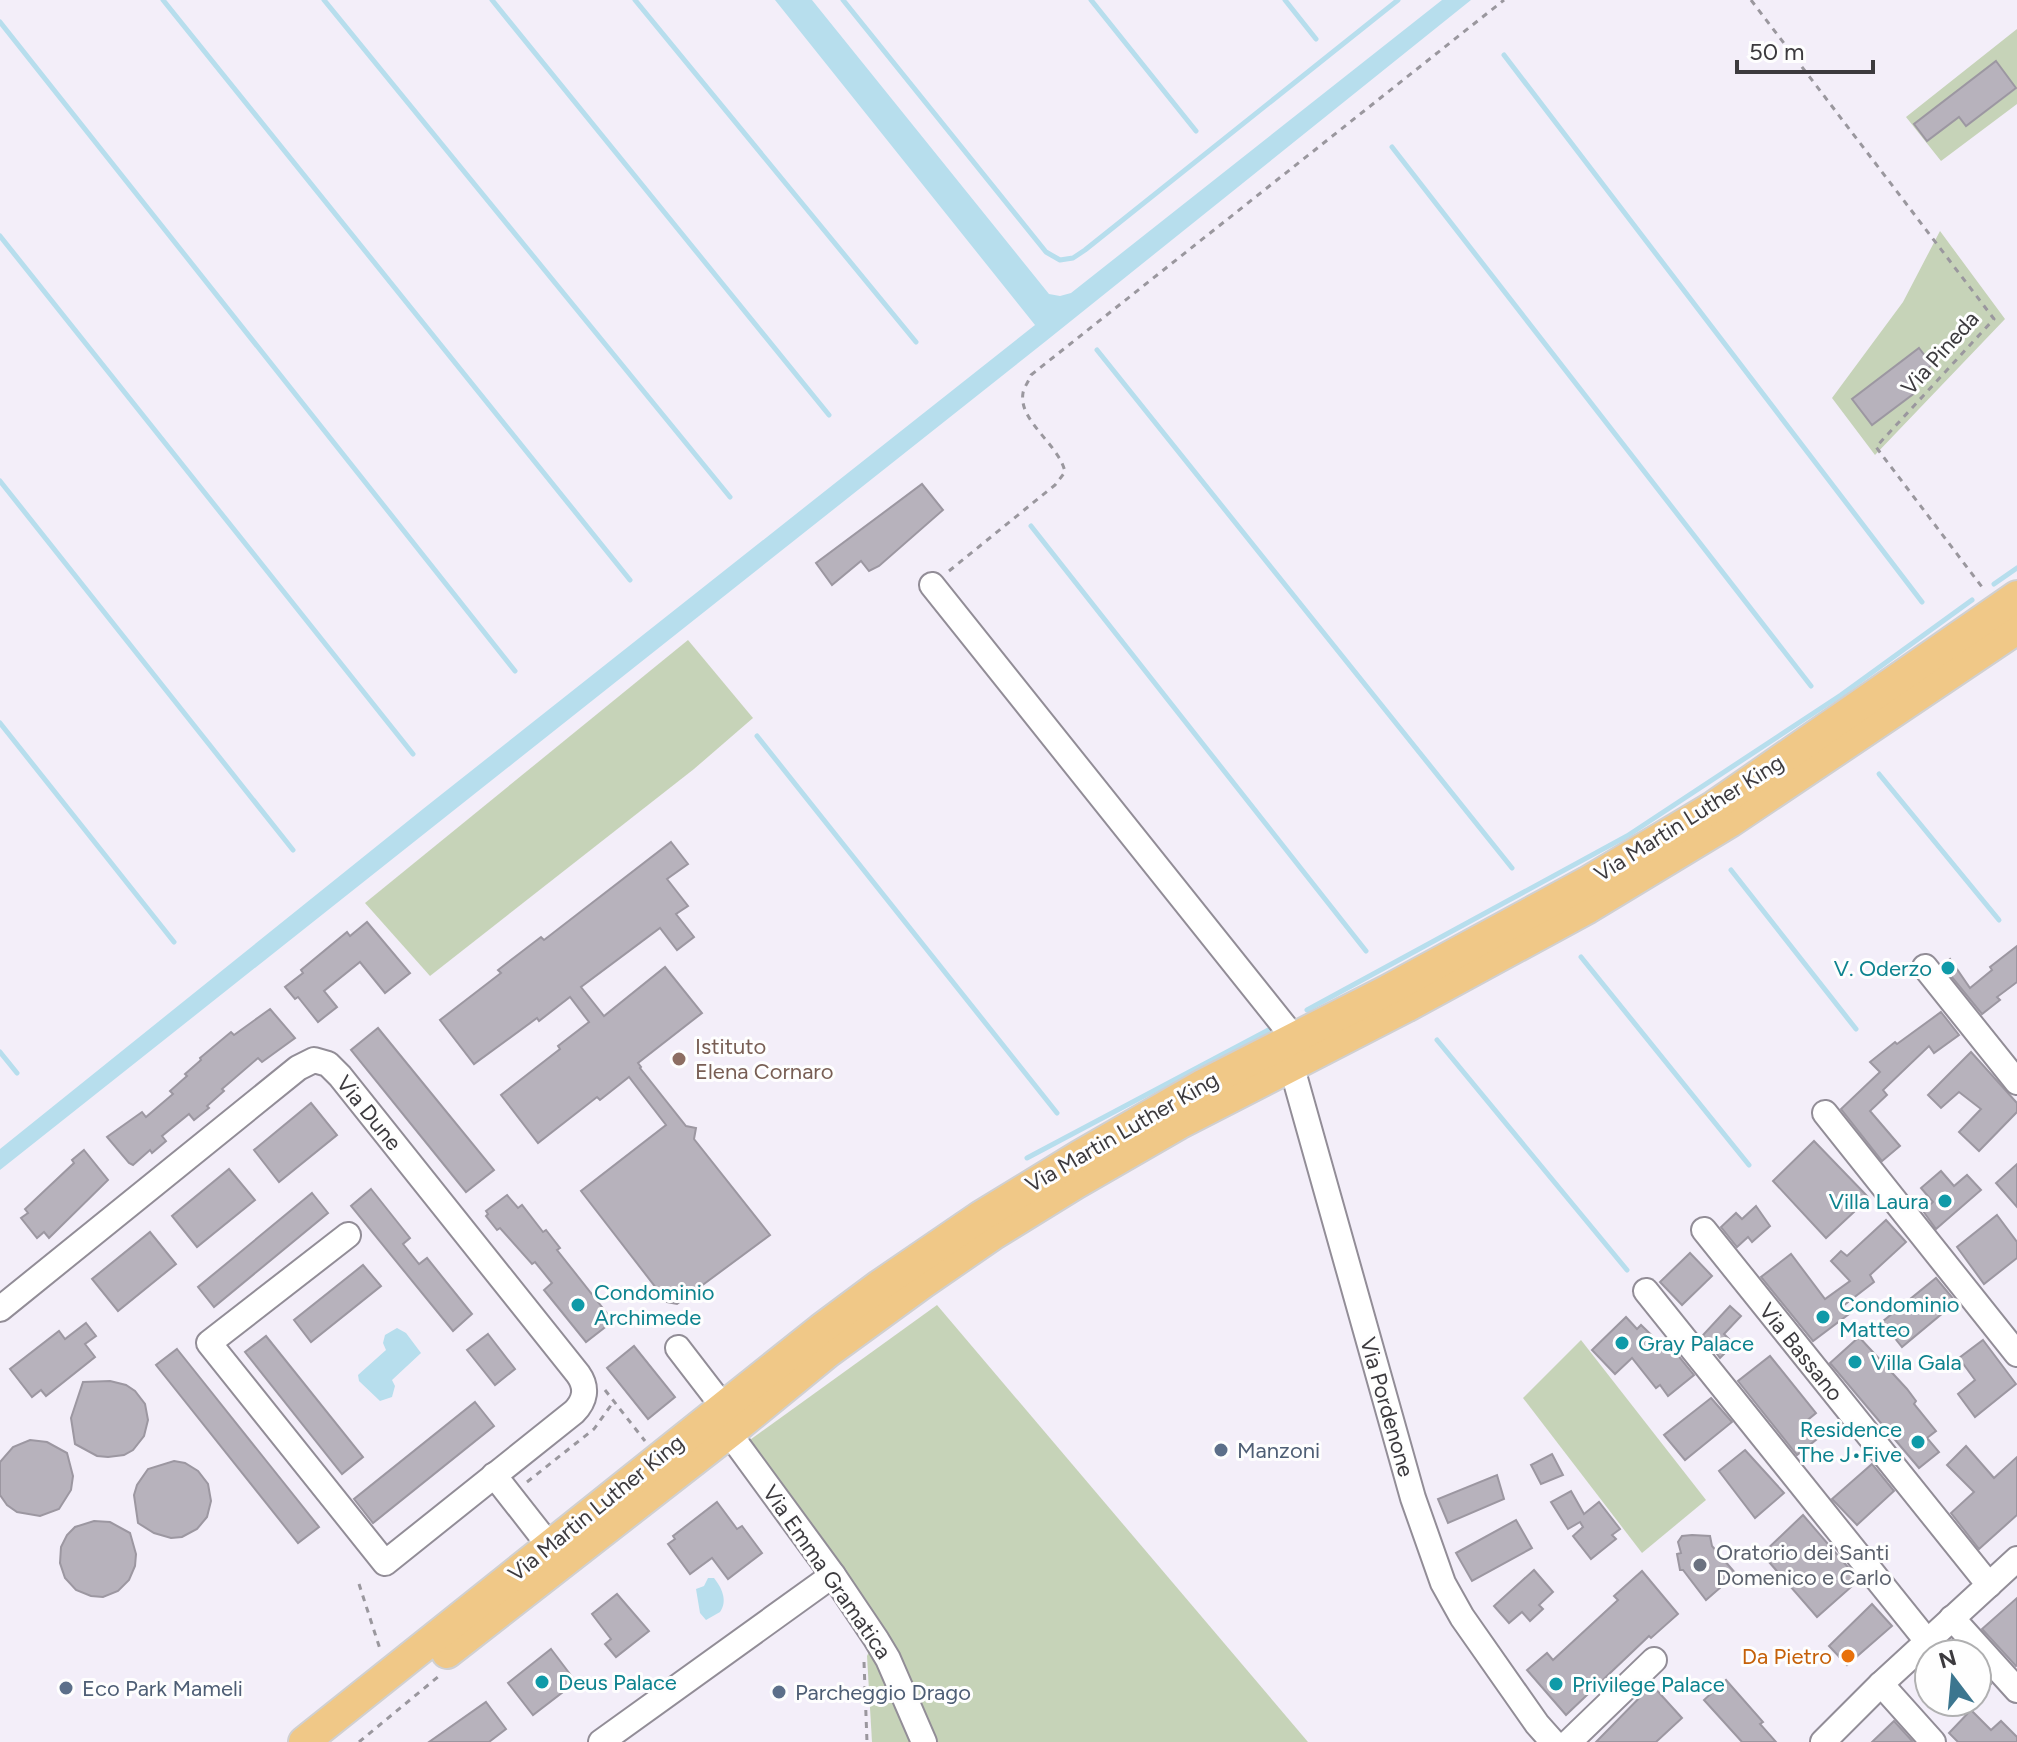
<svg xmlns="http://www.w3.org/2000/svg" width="2017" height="1742" font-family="Figtree,sans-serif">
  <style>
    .green { fill: #c6d3b8; fill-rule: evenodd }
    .water { fill: #b7deed }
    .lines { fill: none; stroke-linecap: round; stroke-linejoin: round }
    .stream { stroke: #b7deed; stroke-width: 5 }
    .building { fill: #b7b2bc; stroke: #9c97a1; stroke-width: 2 }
    .minor-casing { stroke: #928d97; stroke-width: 28 }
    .major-casing { stroke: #d0d0d1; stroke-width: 34 }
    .path { stroke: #9a979e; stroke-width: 3; stroke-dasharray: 6 6; stroke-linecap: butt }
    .minor { stroke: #fff; stroke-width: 24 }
    .major { stroke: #f0c887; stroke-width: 30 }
    .culture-dot { fill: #0f9aa8; stroke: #fefefe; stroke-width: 3 }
    .education-dot { fill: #8d6e63; stroke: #fefefe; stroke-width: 3 }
    .service-dot { fill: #5c6f8a; stroke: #fefefe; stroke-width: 3 }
    .worship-dot { fill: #6b7280; stroke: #fefefe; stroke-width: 3 }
    .food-dot { fill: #e8710a; stroke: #fefefe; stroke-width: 3 }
    .labels { text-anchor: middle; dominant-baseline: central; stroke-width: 6; stroke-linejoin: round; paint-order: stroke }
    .street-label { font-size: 22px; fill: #3c3a3e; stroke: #fefefe }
    .culture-label { font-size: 22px; fill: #0d838f; stroke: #fefefe; text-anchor: start }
    .education-label { font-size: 22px; fill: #785e54; stroke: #fefefe; text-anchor: start }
    .service-label { font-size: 22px; fill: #4e5e75; stroke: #fefefe; text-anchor: start }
    .worship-label { font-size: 22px; fill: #5b616d; stroke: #fefefe; text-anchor: start }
    .food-label { font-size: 22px; fill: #c56008; stroke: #fefefe; text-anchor: end }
  </style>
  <rect width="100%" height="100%" fill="#f3eef9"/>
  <g class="green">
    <path d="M2017,29V104L1941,161L1906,117ZM1995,62L2016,89L1966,126L1959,117L1914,124Z"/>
    <path d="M1940,231L2005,319L1875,455L1832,398L1903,302ZM1919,348L1932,364L1909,383L1916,392L1872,425Z"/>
    <path d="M688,640L753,718L694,769L430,976L365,903Z"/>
    <path d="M937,1305L1308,1742H935L747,1442Z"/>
    <path d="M1581,1340L1706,1500L1642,1553L1523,1398Z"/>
    <path d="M869,1652L873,1653L914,1742H872L867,1656Z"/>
  </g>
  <g class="water">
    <path d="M775,0H812L1049,294L1060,296L1071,293L1442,0H1471L1046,341L0,1170V1149L423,809L1035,325Z"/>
    <path d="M397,1328L406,1333L421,1353L392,1380L395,1386L392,1397L380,1401L359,1381L358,1375L386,1350L383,1343L385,1335Z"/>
    <path d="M708,1578H714C722,1588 728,1601 720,1612L706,1620L700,1613L696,1589L704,1586Z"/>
  </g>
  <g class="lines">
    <g class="stream">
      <path d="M163,0L630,580"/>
      <path d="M324,0L730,497"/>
      <path d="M492,0L829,415"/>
      <path d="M635,0L916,342"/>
      <path d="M843,0L1046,252L1060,260L1073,258L1085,250L1398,0"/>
      <path d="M1091,0L1196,131"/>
      <path d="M1285,0L1316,39"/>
      <path d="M0,22L515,671"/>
      <path d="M1504,55L1922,602"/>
      <path d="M1392,147L1811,686"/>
      <path d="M0,236L413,754"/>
      <path d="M1097,350L1512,868"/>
      <path d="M0,481L293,850"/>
      <path d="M1031,526L1366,951"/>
      <path d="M1994,584L2017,568"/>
      <path d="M0,723L174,942"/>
      <path d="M757,736L1057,1113"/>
      <path d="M1879,774L1999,920"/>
      <path d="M1731,870L1856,1029"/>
      <path d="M1581,957L1749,1165"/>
      <path d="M1307,1010L1627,836L1841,695L1972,600"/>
      <path d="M1437,1040L1627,1270"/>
      <path d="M0,1052L17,1073"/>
      <path d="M1027,1158L1274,1027"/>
    </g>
  </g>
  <g class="building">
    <path d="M1996,61L2016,88L1966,126L1959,117L1927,141L1914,124Z"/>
    <path d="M1919,348L1932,365L1909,382L1916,392L1872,425L1852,399Z"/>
    <path d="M922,484L943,510L879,566L869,571L861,561L832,585L816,563Z"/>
    <path d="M671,842L688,864L667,879L688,906L676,914L694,937L677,950L660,928L581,987L604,1016L665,967L702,1013L638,1063L641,1067L640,1068L686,1126L696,1128L694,1139L770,1235L677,1304L667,1302L581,1191L666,1125L629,1077L600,1100L597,1097L538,1143L501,1095L560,1049L558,1046L589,1022L570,997L539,1021L537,1018L474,1064L440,1020L501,973L498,970L541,937L544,940Z"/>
    <path d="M367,922L410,973L385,993L360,962L324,991L337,1007L318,1022L298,997L295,999L285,987L303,973L301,970L347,932L350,936Z"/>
    <path d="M2017,946V982L1997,997L2000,1000L1982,1014L1942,965L1950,959L1970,988L1992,970L1990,967Z"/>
    <path d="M270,1009L295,1038L262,1062L258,1058L222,1089L224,1091L207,1106L209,1108L194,1120L189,1114L162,1136L166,1141L152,1153L150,1150L133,1165L129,1163L107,1137L142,1112L146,1117L173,1094L170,1091L187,1076L185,1074L201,1060L200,1058L231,1032L234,1035Z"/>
    <path d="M1941,1012L1959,1035L1934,1053L1929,1046L1883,1090L1887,1095L1870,1111L1900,1146L1882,1161L1841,1109L1880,1072L1870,1062L1895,1042L1897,1044Z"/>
    <path d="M378,1028L494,1170L466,1192L351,1050Z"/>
    <path d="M1971,1052L2017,1103V1112L1979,1151L1959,1132L1981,1109L1959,1092L1941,1108L1928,1095Z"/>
    <path d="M311,1103L337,1135L279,1182L254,1150Z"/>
    <path d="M1814,1141L1869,1198L1826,1238L1773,1181Z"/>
    <path d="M84,1150L108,1180L49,1238L44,1232L37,1238L21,1218L28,1213L25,1209L74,1163L72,1160Z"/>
    <path d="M2017,1164V1207L1996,1183Z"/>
    <path d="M229,1169L255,1200L197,1247L172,1216Z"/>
    <path d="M1941,1171L1954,1186L1967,1175L1981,1190L1936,1229L1923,1211L1933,1202L1921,1188Z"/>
    <path d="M371,1189L410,1238L403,1244L419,1264L427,1258L472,1314L453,1331L351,1206Z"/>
    <path d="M312,1193L328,1213L214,1307L198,1287Z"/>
    <path d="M507,1195L518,1208L522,1205L543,1232L546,1230L560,1248L557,1250L613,1321L586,1342L544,1290L552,1283L535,1262L532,1264L500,1228L497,1230L486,1216L488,1214L486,1211Z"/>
    <path d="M1756,1206L1770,1226L1752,1242L1748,1237L1737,1247L1721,1227L1736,1213L1742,1219Z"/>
    <path d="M1997,1215L2017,1242V1258L1984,1284L1957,1247Z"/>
    <path d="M1886,1220L1906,1242L1870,1275L1874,1282L1843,1306L1849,1314L1813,1341L1761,1277L1791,1254L1825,1299L1850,1281L1831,1261L1841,1251L1847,1256Z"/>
    <path d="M150,1232L176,1264L118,1311L92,1279Z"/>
    <path d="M1690,1253L1712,1276L1682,1305L1660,1282Z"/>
    <path d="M363,1265L381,1286L311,1342L294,1320Z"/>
    <path d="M1936,1278L1956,1302L1902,1347L1882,1322Z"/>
    <path d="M1730,1306L1741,1316L1724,1334L1734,1344L1720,1358L1703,1335Z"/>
    <path d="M1626,1317L1637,1329L1641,1325L1668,1351L1672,1348L1694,1375L1668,1396L1660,1385L1656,1388L1632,1358L1615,1374L1592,1350Z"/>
    <path d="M86,1323L96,1336L85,1344L95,1357L46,1396L41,1390L32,1397L10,1369L59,1331L65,1339Z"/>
    <path d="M488,1334L515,1369L495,1385L467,1350Z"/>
    <path d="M266,1336L363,1457L342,1474L245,1352Z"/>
    <path d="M1859,1337L1907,1389L1916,1401L1914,1404L1936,1431L1927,1438L1939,1452L1919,1468L1830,1363Z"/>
    <path d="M1983,1340L2016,1384L1975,1417L1958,1394L1975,1380L1959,1358Z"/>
    <path d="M634,1346L675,1397L648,1419L607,1368Z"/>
    <path d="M177,1349L319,1527L298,1543L156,1365Z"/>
    <path d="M1770,1356L1816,1413L1804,1423L1817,1439L1797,1455L1738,1381Z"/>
    <path d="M110,1381L126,1385L135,1391L145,1404L148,1420L144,1436L133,1450L124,1455L108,1457L97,1456L75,1444L71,1418L83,1382Z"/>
    <path d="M1711,1398L1732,1422L1685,1460L1664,1435Z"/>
    <path d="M475,1402L494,1426L373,1523L354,1499Z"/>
    <path d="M30,1440L47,1442L67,1453L73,1476L71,1490L59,1509L40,1516L17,1512L7,1505L0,1495V1462L13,1447Z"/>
    <path d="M1966,1446L1994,1478L2017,1457V1515L1979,1549L1951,1513L1974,1492L1947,1465Z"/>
    <path d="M1745,1450L1784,1493L1755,1518L1719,1471Z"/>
    <path d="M1552,1454L1563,1475L1541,1484L1531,1465Z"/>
    <path d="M174,1461L185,1463L198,1471L208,1484L211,1501L207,1517L197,1529L182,1537L171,1538L154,1533L138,1523L134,1495L137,1485L148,1469Z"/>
    <path d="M1872,1464L1894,1491L1857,1525L1832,1499Z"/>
    <path d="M1497,1475L1504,1499L1448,1523L1438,1499Z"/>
    <path d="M1571,1491L1584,1514L1599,1502L1620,1529L1612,1535L1616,1539L1591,1559L1573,1536L1583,1527L1580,1522L1568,1529L1551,1502Z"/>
    <path d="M717,1502L737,1529L742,1526L762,1553L728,1579L712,1558L690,1574L668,1544L675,1539L673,1536Z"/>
    <path d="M1803,1515L1859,1580L1817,1617L1762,1554Z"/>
    <path d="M1516,1520L1532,1548L1472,1581L1456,1553Z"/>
    <path d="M94,1521L110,1522L130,1533L136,1554L135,1566L129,1580L118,1591L103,1597L91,1596L76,1590L65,1578L60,1563L61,1547L67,1535L75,1527Z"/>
    <path d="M1692,1535L1710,1536L1712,1546L1736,1574L1706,1600L1683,1570H1680L1677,1554L1681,1553L1678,1542L1682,1536Z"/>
    <path d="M1534,1570L1553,1592L1539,1605L1543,1609L1530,1621L1522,1612L1509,1623L1494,1606Z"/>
    <path d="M1642,1571L1678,1614L1651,1638L1649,1636L1566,1715L1527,1670L1547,1653L1553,1660L1618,1600L1614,1596Z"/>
    <path d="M617,1594L649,1631L616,1657L605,1644L611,1639L592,1614Z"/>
    <path d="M2017,1598V1665L2016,1666L1982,1629Z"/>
    <path d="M1872,1604L1892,1626L1847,1665L1829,1646Z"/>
    <path d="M551,1649L576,1682L533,1715L508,1683Z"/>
    <path d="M1977,1668L1991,1684L1977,1698Z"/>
    <path d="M1726,1680L1763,1722L1760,1724L1776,1742H1742L1704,1700Z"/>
    <path d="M1652,1685L1682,1718L1656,1742H1596Z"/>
    <path d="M486,1702L506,1729L489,1742H429Z"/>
    <path d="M1971,1710L1991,1730L2001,1721L2017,1737V1742H1958L1949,1733Z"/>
    <path d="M1894,1721L1913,1742H1872Z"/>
  </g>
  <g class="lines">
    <defs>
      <g id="minor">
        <path d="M932,585L1294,1038"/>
        <path d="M1925,967L2017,1082"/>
        <path d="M1287,1050L1413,1498L1443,1583L1462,1617L1537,1724L1553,1742"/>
        <path d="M1825,1113L2017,1354"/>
        <path d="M1704,1230L1989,1585"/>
        <path d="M1646,1291L1927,1641"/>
        <path d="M0,1309L298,1068L314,1060L328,1064L340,1076L578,1374C588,1388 585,1401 574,1412L385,1563L209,1343L348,1235"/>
        <path d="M678,1348L718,1400L737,1444L833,1575L876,1639L888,1659L924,1742"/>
        <path d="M494,1475L541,1535"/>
        <path d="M1952,1618L2017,1690"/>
        <path d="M1881,1684L1933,1742"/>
        <path d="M601,1742L833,1575"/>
        <path d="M1569,1742L1654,1660"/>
        <path d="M1823,1742L1881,1684L2017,1559"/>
      </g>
      <g id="major">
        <path d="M447,1653L733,1430L827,1353L923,1283L994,1234L1075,1184L1179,1124L1406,1007L1588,908L1730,822L2017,629"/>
        <path d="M304,1742L821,1329L880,1285L981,1216L1079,1156L1204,1084L1388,990L1587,882L1714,806L2017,596"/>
      </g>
    </defs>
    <use href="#minor" class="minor-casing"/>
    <use href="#major" class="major-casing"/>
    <g class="path">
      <path d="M1751,0L1994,319L1876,447L1985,591"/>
      <path d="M949,571L1055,485L1065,472C1059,444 1018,421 1023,393C1024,387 1029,381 1031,375L1504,0"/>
      <path d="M605,1390L645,1441"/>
      <path d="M527,1482L594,1429L614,1401"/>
      <path d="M359,1584L380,1649"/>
      <path d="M864,1662L867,1742"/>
      <path d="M359,1742L439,1676"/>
    </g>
    <use href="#minor" class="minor"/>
    <use href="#major" class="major"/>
  </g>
  <g class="culture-dot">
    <circle cx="1948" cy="968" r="8"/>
    <circle cx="1945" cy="1201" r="8"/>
    <circle cx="578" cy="1305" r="8"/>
    <circle cx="1823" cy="1317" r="8"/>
    <circle cx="1622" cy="1343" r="8"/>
    <circle cx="1855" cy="1362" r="8"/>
    <circle cx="1918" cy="1442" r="8"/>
    <circle cx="542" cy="1682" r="8"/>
    <circle cx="1556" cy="1684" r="8"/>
  </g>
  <circle class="education-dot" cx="679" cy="1059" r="8"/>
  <g class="service-dot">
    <circle cx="1221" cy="1450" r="8"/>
    <circle cx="66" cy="1688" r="8"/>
    <circle cx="779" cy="1692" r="8"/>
  </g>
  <circle class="worship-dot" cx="1700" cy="1565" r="8"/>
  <circle class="food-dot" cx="1848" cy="1656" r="8"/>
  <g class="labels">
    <g class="street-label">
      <text transform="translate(1940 353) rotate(-48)">Via Pineda</text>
      <text transform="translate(1689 818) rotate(-32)">Via Martin Luther King</text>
      <text transform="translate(369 1113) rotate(51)">Via Dune</text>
      <text transform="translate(1122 1132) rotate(-30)">Via Martin Luther King</text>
      <text transform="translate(1801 1352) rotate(51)">Via Bassano</text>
      <text transform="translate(1387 1407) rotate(74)">Via Pordenone</text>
      <text transform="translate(596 1508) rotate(-39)">Via Martin Luther King</text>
      <text transform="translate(827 1572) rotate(55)">Via Emma Gramatica</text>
    </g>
    <g class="culture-label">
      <text x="1932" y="968" text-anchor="end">V. Oderzo</text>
      <text x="1929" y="1201" text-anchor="end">Villa Laura</text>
      <text x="594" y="1292">Condominio<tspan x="594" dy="25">Archimede</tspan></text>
      <text x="1839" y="1304">Condominio<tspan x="1839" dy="25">Matteo</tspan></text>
      <text x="1638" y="1343">Gray Palace</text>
      <text x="1871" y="1362">Villa Gala</text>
      <text x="1902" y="1429" text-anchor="end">Residence<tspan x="1902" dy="25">The J•Five</tspan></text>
      <text x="558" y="1682">Deus Palace</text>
      <text x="1572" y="1684">Privilege Palace</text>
    </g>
    <g class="education-label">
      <text x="695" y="1046">Istituto<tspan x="695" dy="25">Elena Cornaro</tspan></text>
    </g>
    <g class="service-label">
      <text x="1237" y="1450">Manzoni</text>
      <text x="82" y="1688">Eco Park Mameli</text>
      <text x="795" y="1692">Parcheggio Drago</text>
    </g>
    <g class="worship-label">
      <text x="1716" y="1552">Oratorio dei Santi<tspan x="1716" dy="25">Domenico e Carlo</tspan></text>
    </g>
    <g class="food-label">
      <text x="1832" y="1656">Da Pietro</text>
    </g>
  </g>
  <g transform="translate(1953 1678) rotate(344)"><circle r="38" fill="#fefefe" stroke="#b0b0b1" stroke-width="2"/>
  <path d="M0-6L14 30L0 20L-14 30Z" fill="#3c768f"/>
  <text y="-12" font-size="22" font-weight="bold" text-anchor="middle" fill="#3c3a3e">N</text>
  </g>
  <path d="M1737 60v12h136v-12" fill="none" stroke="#3c3a3e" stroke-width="4"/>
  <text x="1749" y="60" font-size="24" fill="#3c3a3e" stroke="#fefefe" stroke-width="6" paint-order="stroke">50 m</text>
</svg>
